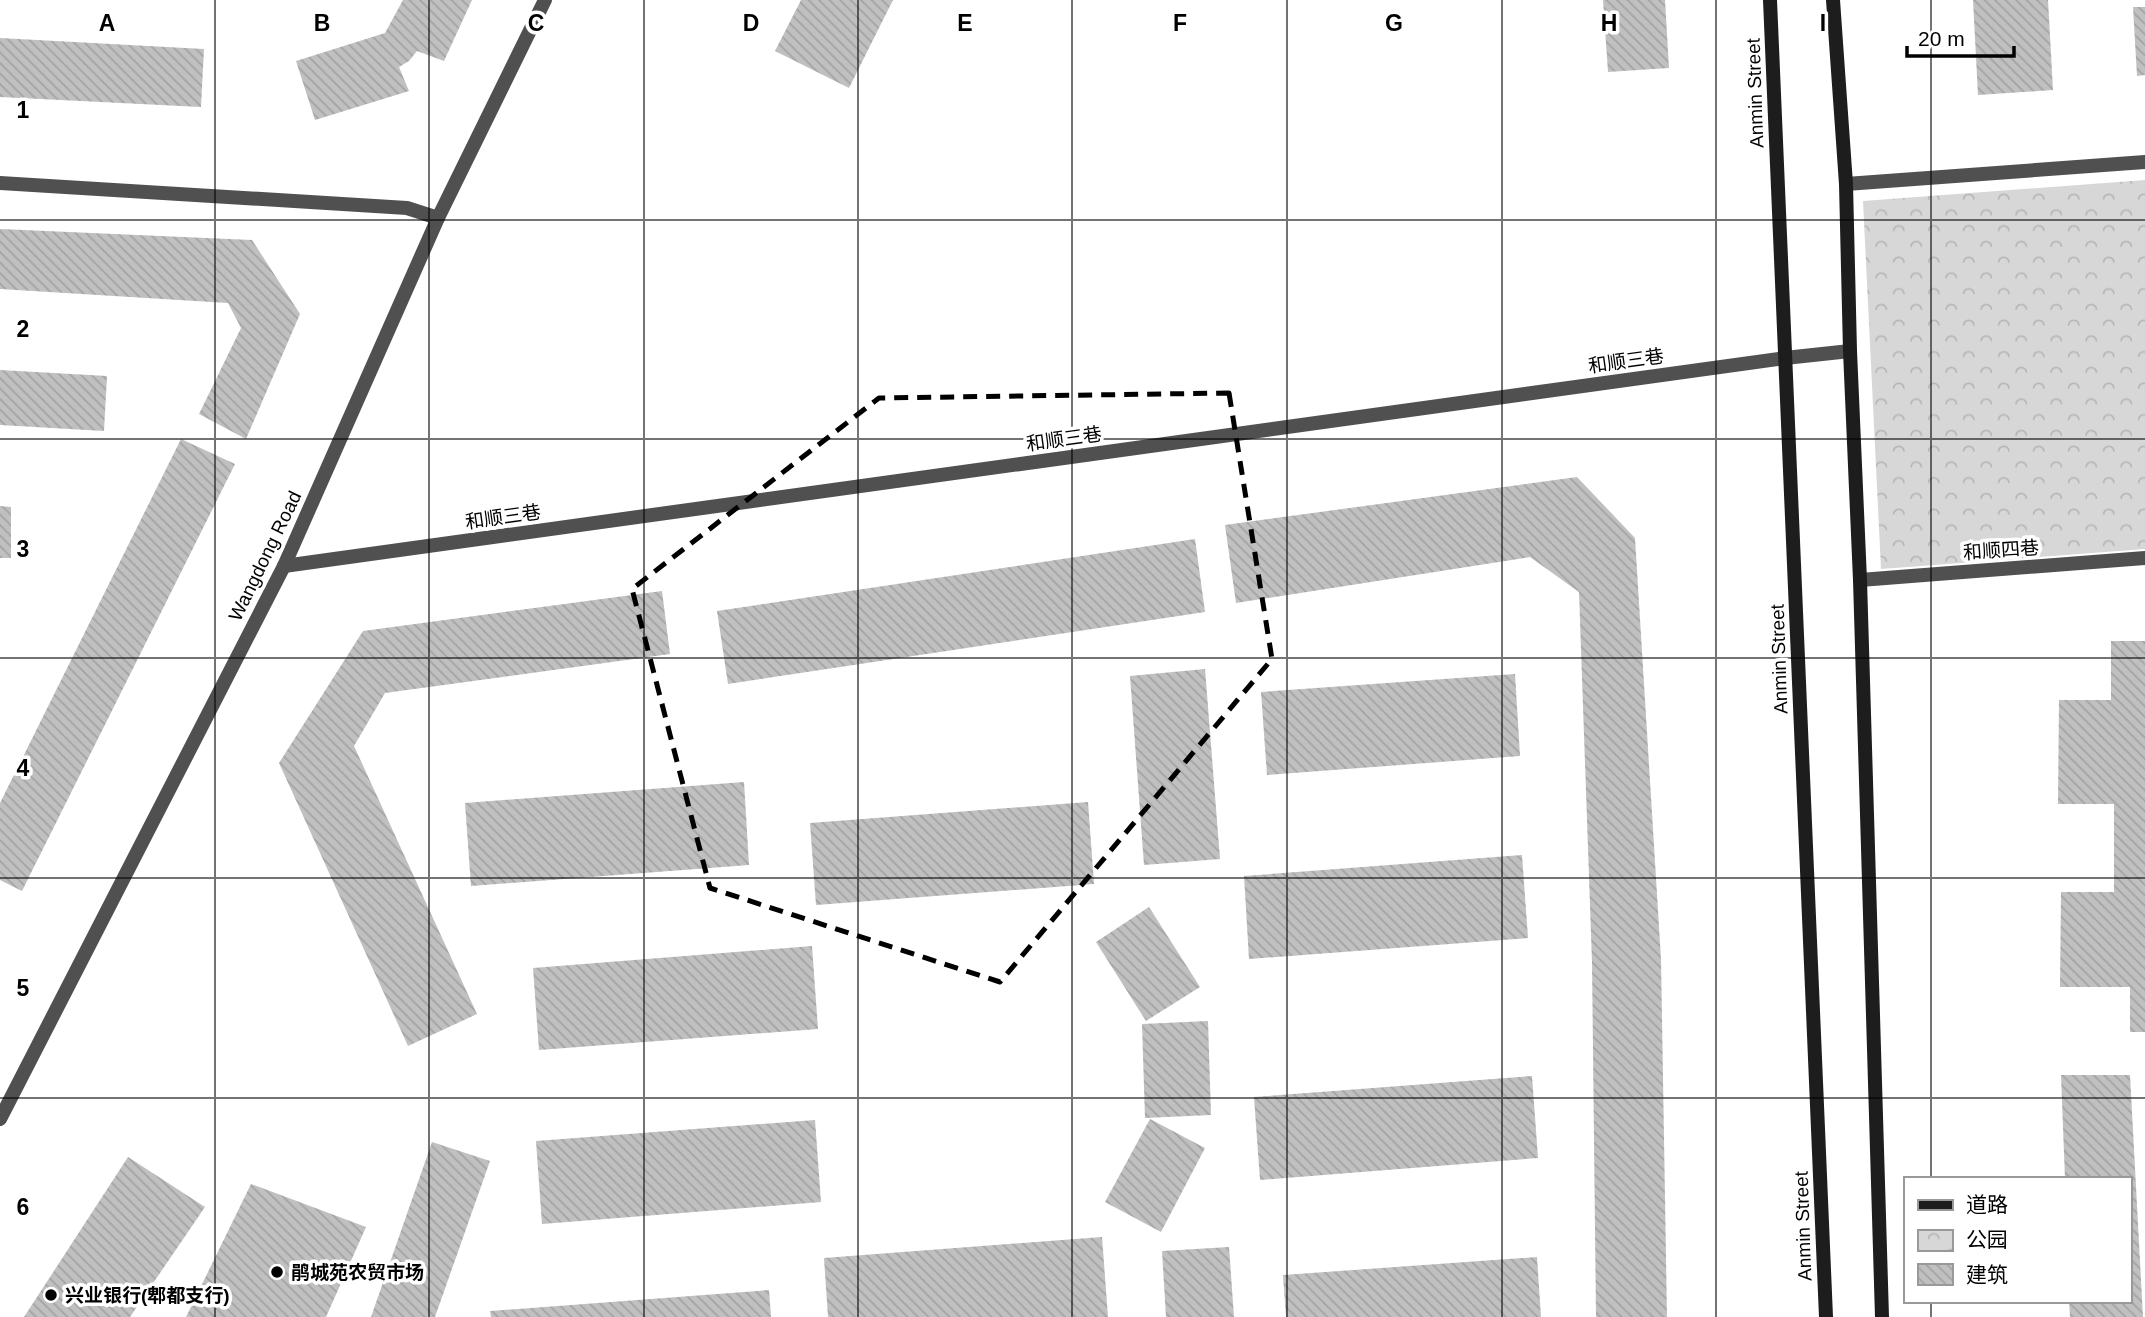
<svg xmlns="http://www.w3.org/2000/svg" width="2145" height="1317" font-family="Arial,'Noto Sans SC',sans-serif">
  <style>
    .park { fill: url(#park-crowns) }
    .building { fill: url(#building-back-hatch) }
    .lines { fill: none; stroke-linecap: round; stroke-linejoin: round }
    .street { stroke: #505050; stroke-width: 14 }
    .secondary { stroke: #1d1d1d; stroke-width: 14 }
    .marked { fill: none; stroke: #000; stroke-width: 5; stroke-dasharray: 14 9; stroke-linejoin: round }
    .grid { fill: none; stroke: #000; stroke-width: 2; stroke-opacity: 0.55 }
    .poi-dot { fill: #000; stroke: #fff; stroke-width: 2.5 }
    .labels { text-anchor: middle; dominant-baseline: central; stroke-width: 7; stroke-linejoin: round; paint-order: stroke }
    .street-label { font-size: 19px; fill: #000; stroke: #fff }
    .poi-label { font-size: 19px; font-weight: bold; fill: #000; stroke: #fff; text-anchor: start }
    .grid-label { font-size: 23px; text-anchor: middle; font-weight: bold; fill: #000; stroke: #fff; stroke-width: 7; stroke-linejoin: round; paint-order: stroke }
  </style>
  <defs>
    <pattern id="park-crowns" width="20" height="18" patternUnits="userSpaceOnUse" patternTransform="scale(1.75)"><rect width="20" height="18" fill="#d7d7d7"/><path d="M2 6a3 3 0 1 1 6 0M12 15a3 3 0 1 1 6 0" fill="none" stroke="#b7b7b7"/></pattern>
    <pattern id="building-back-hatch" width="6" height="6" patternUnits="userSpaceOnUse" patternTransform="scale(1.75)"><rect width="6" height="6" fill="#c0c0c0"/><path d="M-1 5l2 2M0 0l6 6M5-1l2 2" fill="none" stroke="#a3a3a3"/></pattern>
  </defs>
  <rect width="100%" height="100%" fill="#fff"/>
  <path class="park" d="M2145,180V549L1881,569L1863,201Z"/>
  <g class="building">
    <path d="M403,0H472L444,61L417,51L409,61L399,67L409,91L315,120L296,61L385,33Z"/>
    <path d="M801,0H893L849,88L775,51Z"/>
    <path d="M1603,0H1665L1669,68L1608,72Z"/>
    <path d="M1973,0H2048L2053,90L1978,95Z"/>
    <path d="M2133,7H2145V75L2137,76Z"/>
    <path d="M0,38L204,49L201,107L0,97Z"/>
    <path d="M0,229L252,240L300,314L246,439L199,414L241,328L228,303L0,289Z"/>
    <path d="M0,370L107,376L104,431L0,425Z"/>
    <path d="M181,439L235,464L22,891L0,880V803Z"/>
    <path d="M1577,477L1635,538L1661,959L1667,1317H1596L1592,962L1579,592L1530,557L1236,603L1225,525Z"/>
    <path d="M0,506L11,507V558H0Z"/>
    <path d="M1195,539L1205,612L728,684L717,611Z"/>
    <path d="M662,591L670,654L385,693L354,746L477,1014L408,1046L279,763L363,631Z"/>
    <path d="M2111,641H2145V1032H2130V987H2060L2061,892H2114V804H2058L2059,700H2111Z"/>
    <path d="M1205,669L1220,859L1144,865L1130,676Z"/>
    <path d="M1515,674L1520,756L1267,775L1261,692Z"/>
    <path d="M744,782L749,865L471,886L465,803Z"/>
    <path d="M1088,802L1094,884L816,905L810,823Z"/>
    <path d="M1522,855L1528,938L1249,959L1244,876Z"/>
    <path d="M1149,907L1200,987L1146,1021L1096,942Z"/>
    <path d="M812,946L818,1029L539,1050L533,968Z"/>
    <path d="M1208,1021L1211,1115L1145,1118L1142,1024Z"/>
    <path d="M2061,1075H2130L2143,1317H2070L2069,1301H2129V1179H2065Z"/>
    <path d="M1532,1076L1538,1158L1260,1180L1254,1097Z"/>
    <path d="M1150,1119L1205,1148L1161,1232L1105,1202Z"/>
    <path d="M815,1120L821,1202L542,1224L536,1141Z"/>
    <path d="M432,1142L490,1161L435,1317H371Z"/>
    <path d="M128,1157L205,1207L130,1317H24Z"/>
    <path d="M251,1184L366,1227L326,1317H186Z"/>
    <path d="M1102,1237L1108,1317H828L824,1258Z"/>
    <path d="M1229,1247L1234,1317H1166L1162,1251Z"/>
    <path d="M1537,1257L1541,1317H1286L1283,1275Z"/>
    <path d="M769,1290L771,1317H491L490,1311Z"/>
  </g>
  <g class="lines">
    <g class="street">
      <path d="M0,183L407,208L438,218"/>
      <path d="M1846,184L2145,162"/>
      <path d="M284,566L1785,358L1850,351"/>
      <path d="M1860,580L2145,558"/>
      <path d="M0,1119L284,566L438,218L545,0"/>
    </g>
    <g class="secondary">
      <path d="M1770,0L1826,1317"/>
      <path d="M1833,0L1846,184L1850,351L1860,580L1882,1317"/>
    </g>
  </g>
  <path class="marked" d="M1229,393L1272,659L1000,982L710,888L632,589L879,398Z"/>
  <path class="grid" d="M215,0V1317M429,0V1317M644,0V1317M858,0V1317M1072,0V1317M1287,0V1317M1502,0V1317M1716,0V1317M1931,0V1179M0,220H2145M0,439H2145M0,658H2145M0,878H2145M0,1098H2145M1931,1301V1317"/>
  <g class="poi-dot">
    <circle cx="277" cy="1272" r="7"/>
    <circle cx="51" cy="1295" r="7"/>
  </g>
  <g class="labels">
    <g class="street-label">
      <text transform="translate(1755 93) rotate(-92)">Anmin Street</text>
      <text transform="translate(1626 361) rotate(-8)">和顺三巷</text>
      <text transform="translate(1064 439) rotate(-8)">和顺三巷</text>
      <text transform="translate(503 517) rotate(-8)">和顺三巷</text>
      <text transform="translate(2001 550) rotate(-4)">和顺四巷</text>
      <text transform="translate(265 556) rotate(-64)">Wangdong Road</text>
      <text transform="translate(1779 659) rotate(-92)">Anmin Street</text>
      <text transform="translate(1803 1226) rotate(-92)">Anmin Street</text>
    </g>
    <g class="poi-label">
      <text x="291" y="1272">鹃城苑农贸市场</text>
      <text x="65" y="1295">兴业银行(郫都支行)</text>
    </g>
  </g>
  <g class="grid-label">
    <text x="107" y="31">A</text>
    <text x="322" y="31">B</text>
    <text x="536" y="31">C</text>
    <text x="751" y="31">D</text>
    <text x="965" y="31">E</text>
    <text x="1180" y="31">F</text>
    <text x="1394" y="31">G</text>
    <text x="1609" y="31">H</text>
    <text x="1823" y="31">I</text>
    <text x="23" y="118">1</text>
    <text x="23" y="337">2</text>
    <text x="23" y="557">3</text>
    <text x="23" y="776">4</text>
    <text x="23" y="996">5</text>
    <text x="23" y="1215">6</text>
  </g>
  <rect x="1904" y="1177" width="228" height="126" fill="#ffffff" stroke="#999999" stroke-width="2"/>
  <rect x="1918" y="1200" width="35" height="10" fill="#1d1d1d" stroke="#999999" stroke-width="2"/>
  <text x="1966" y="1212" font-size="21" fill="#000000">道路</text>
  <rect x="1918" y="1230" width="35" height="21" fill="url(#park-crowns)" stroke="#999999" stroke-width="2"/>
  <text x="1966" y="1247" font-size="21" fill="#000000">公园</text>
  <rect x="1918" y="1264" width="35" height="21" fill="url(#building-back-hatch)" stroke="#999999" stroke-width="2"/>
  <text x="1966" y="1282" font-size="21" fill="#000000">建筑</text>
  <path d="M1907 46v10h107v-10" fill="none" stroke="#000000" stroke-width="3.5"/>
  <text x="1918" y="46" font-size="21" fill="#000000" stroke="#ffffff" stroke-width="5" paint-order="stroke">20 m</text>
</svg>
